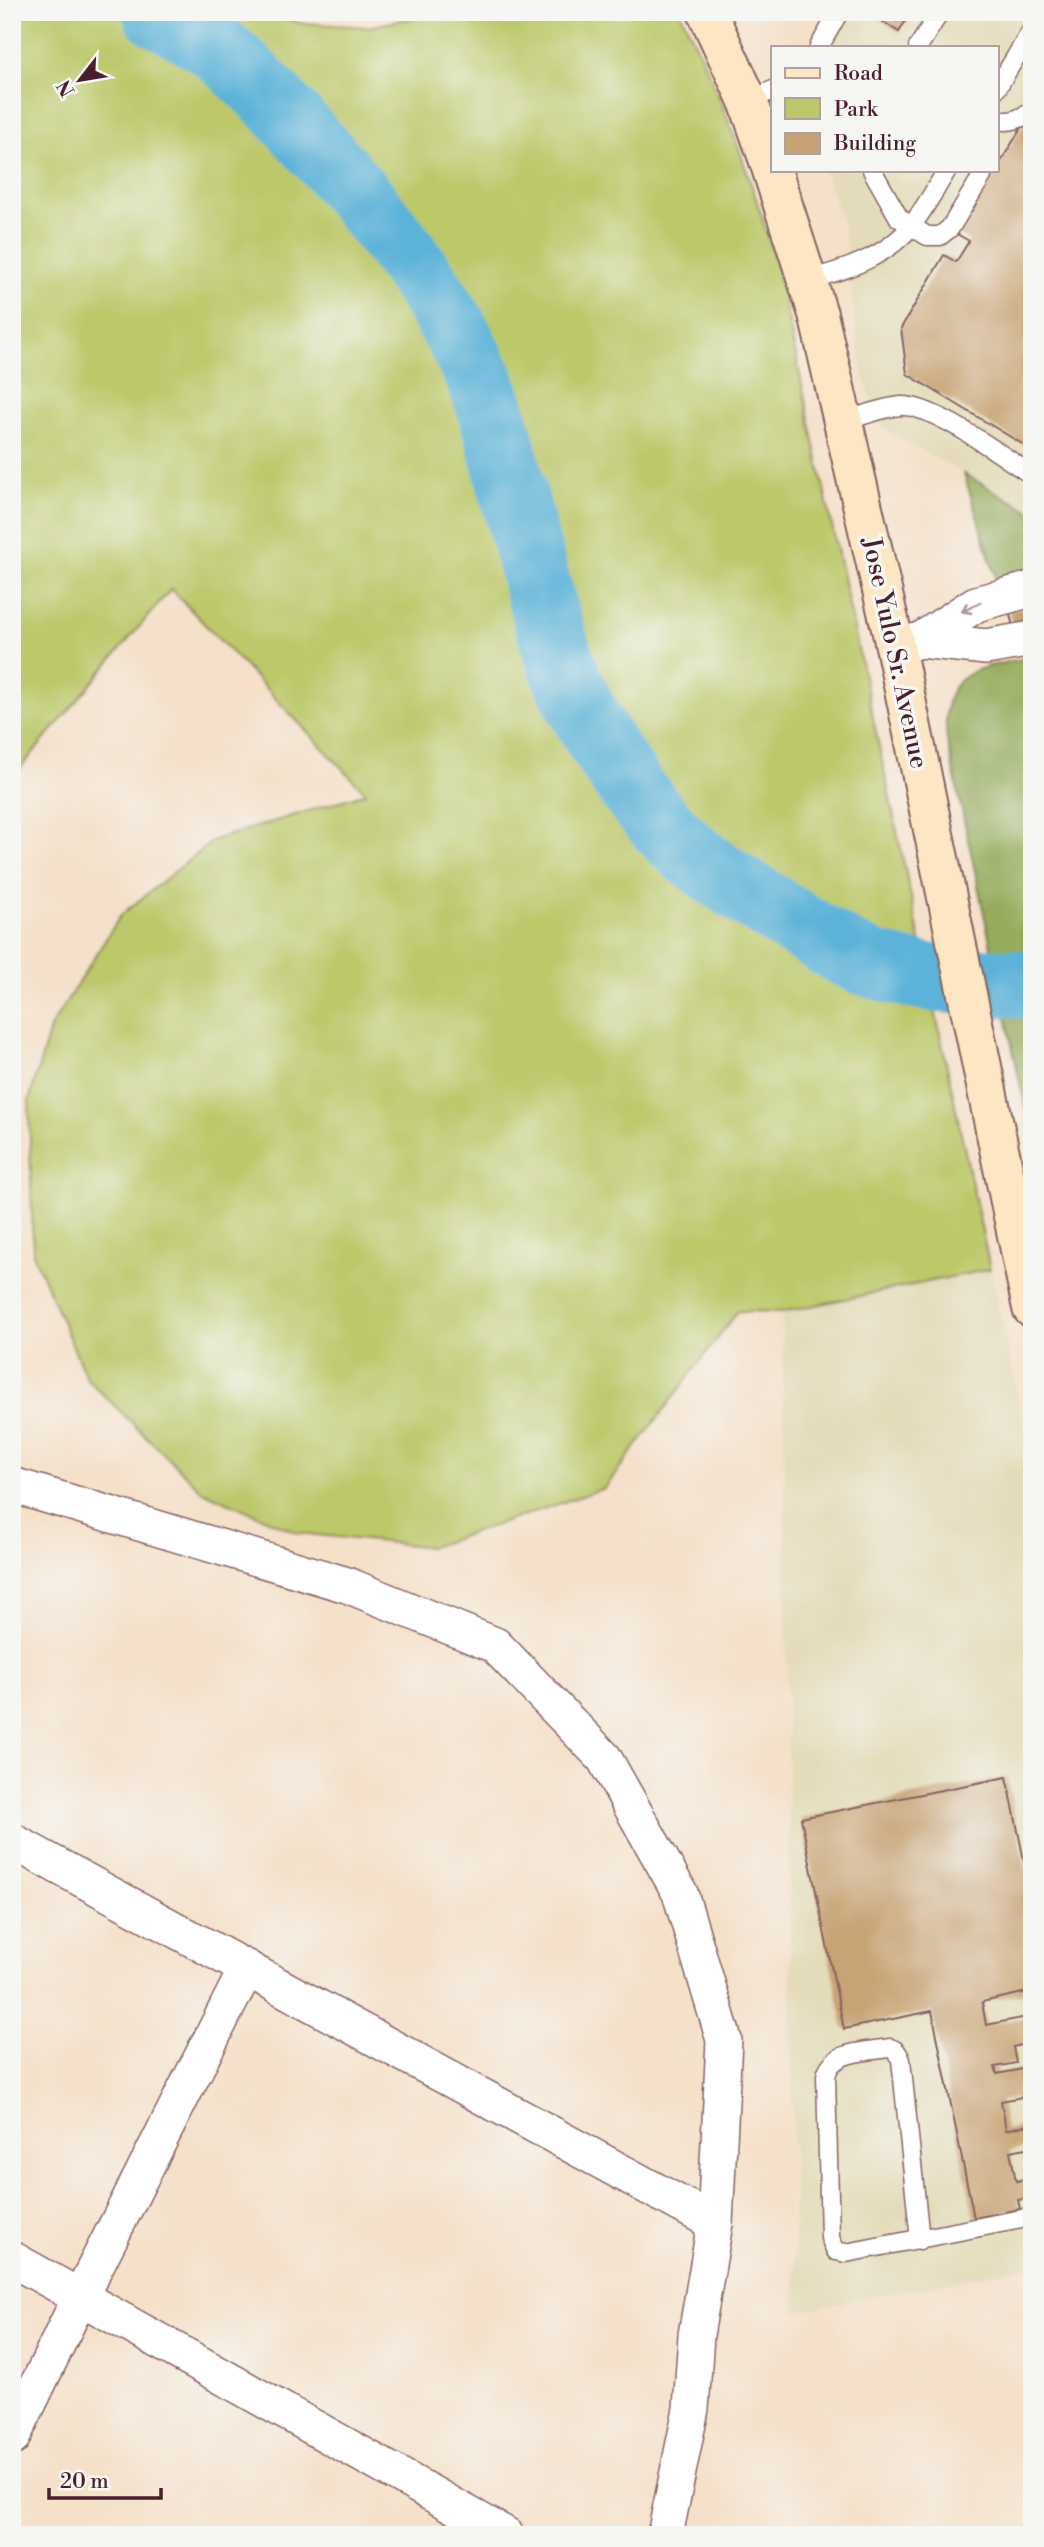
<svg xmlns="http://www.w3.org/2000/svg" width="1044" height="2547" font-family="'Libre Bodoni',serif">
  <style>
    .built { fill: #e4dbba }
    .green { fill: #bcc869; stroke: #83744a; stroke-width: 2 }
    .forest { fill: #95ac5d; stroke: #706644; stroke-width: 2 }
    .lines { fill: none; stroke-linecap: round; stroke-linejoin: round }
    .river { stroke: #5cb2d8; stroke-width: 68 }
    .building { fill: #c7a374 }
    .lane-casing { stroke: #866362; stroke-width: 21 }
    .street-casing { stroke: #866362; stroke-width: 38 }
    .secondary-casing { stroke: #866362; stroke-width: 42 }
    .lane { stroke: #fff; stroke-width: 18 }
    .street { stroke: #fff; stroke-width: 35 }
    .secondary { stroke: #fce6c4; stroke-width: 38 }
    .oneway { stroke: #ae9aa0 }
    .labels { text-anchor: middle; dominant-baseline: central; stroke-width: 7; stroke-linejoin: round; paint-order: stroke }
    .street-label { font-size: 26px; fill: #4a1f2b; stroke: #f6f6f2 }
  </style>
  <rect width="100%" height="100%" fill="#f6f6f2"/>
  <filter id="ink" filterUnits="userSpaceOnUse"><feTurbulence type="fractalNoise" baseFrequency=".0143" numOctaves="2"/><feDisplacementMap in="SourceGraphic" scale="14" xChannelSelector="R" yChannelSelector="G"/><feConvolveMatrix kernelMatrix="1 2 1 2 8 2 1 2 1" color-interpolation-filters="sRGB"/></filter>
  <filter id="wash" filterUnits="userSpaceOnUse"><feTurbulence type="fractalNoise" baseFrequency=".00686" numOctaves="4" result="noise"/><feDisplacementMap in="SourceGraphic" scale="28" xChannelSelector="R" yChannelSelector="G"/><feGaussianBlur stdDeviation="1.57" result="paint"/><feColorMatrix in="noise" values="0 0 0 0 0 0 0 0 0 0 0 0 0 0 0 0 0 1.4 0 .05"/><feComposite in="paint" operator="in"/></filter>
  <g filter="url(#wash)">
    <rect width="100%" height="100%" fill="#f5e0c9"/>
    <g class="built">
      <path d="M852,12H1032V512L891,433L883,426L868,390L860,360L843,224L824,170H997V47H835L837,34Z"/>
      <path d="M990,1269L1032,1459V2266L795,2312L782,1312Z"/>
    </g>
    <path class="green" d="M12,12H263L300,23L368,27L441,12H680C722,93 752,180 777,267L990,1269L782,1312L738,1311L605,1488L431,1547L298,1533L202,1491L87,1379L33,1254L29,1101L51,1026L121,915L214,840L366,793L171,589L12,778Z"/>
    <g class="forest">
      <path d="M964,474L1032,512V574L997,581Z"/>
      <path d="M1032,657V1139L947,740C939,670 974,669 1032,657Z"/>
    </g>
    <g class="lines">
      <path class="river" d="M156,12C176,24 199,34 217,48C254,78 284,112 316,147C380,219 442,293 481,382C494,411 501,445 509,476C525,537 539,599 560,659C580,718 639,809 687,850C717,876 753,896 786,917C814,934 841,954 872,964C922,982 979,981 1032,985"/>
    </g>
    <g id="blocks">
      <g class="building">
        <path d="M868,12H911L899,32Z"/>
        <path d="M1026,120L1032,124V450L907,374L901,328L944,255L956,262L969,241L957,234Z"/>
        <path d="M1032,605V623L1013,627L1009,610Z"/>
        <path d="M1007,1777L1032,1900V1991L982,2002L986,2025L1032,2016V2042L1013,2047L1016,2063L995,2067L997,2074L1032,2067V2095L1001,2101L1006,2130L1032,2124V2147L1010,2151L1016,2181L1032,2178V2197L1018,2200L1020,2209L974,2218L932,2011L844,2029L801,1818Z"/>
      </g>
    </g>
  </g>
  <g filter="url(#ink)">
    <use href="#blocks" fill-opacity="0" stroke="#866362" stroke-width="2"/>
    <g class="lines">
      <defs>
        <g id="lane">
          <path d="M819,47L839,12"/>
          <path d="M918,47L940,12"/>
          <path d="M997,88L1032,30"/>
          <path d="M748,101L773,90"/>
          <path d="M997,120C1011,123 1021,119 1032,110"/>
          <path d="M872,170L899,218L927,236H940L950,228L982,176L983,170"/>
          <path d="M808,280C845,270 887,257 912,225C925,208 936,188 947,170"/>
          <path d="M844,421C863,416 883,407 902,406C935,405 1003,457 1032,475"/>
          <path d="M920,2240L901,2060C898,2053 896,2049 889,2048C867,2052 831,2050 826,2076L830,2238L836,2251L846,2253L1032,2217"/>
        </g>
        <g id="street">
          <path d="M921,640L976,604L1032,589"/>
          <path d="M895,646L921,640L986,647L1032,639"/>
          <path d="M12,1485L347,1585L495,1645L604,1758L680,1893L724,2040L715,2223L696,2335L691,2409L665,2535"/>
          <path d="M12,1841L715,2223"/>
          <path d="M12,2259L506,2535"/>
          <path d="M12,2438L81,2295L247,1968"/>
        </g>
        <path id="secondary" d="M707,12L748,101L768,158L818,314L895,646L1032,1308"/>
      </defs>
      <use href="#lane" class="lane-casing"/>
      <use href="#street" class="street-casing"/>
      <use href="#secondary" class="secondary-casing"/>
      <use href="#lane" class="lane"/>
      <use href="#street" class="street"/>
      <use href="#secondary" class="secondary"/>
    </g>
    <defs><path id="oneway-shaft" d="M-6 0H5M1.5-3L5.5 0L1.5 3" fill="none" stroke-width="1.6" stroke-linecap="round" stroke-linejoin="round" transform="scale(1.75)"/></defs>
    <use class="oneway" href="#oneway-shaft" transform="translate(971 607) rotate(153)"/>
  </g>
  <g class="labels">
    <g class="street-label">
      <text transform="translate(895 653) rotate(78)">Jose Yulo Sr. Avenue</text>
    </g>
  </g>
  <rect width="1044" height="2547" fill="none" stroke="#f6f6f2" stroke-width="42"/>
  <rect x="771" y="46" width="228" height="126" fill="#f6f6f2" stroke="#b1a0a2" stroke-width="2"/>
  <rect x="785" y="68" width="35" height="10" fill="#fce6c4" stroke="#b1a0a2" stroke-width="2"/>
  <text x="834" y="80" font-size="21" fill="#4a1f2b">Road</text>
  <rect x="785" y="98" width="35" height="21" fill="#bcc869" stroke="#b1a0a2" stroke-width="2"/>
  <text x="834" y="116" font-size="21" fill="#4a1f2b">Park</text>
  <rect x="785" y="133" width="35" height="21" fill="#c7a374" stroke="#b1a0a2" stroke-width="2"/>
  <text x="834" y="150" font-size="21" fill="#4a1f2b">Building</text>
  <g transform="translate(80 80) rotate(239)" stroke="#f6f6f2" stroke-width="5" paint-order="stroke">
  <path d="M0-5L12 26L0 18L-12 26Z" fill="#4a1f2b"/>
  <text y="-10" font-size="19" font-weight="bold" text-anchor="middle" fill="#4a1f2b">N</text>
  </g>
  <path d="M49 2488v10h112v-10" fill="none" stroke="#4a1f2b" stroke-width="3.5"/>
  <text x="60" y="2488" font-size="21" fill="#4a1f2b" stroke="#f6f6f2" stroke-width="5" paint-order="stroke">20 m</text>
</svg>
